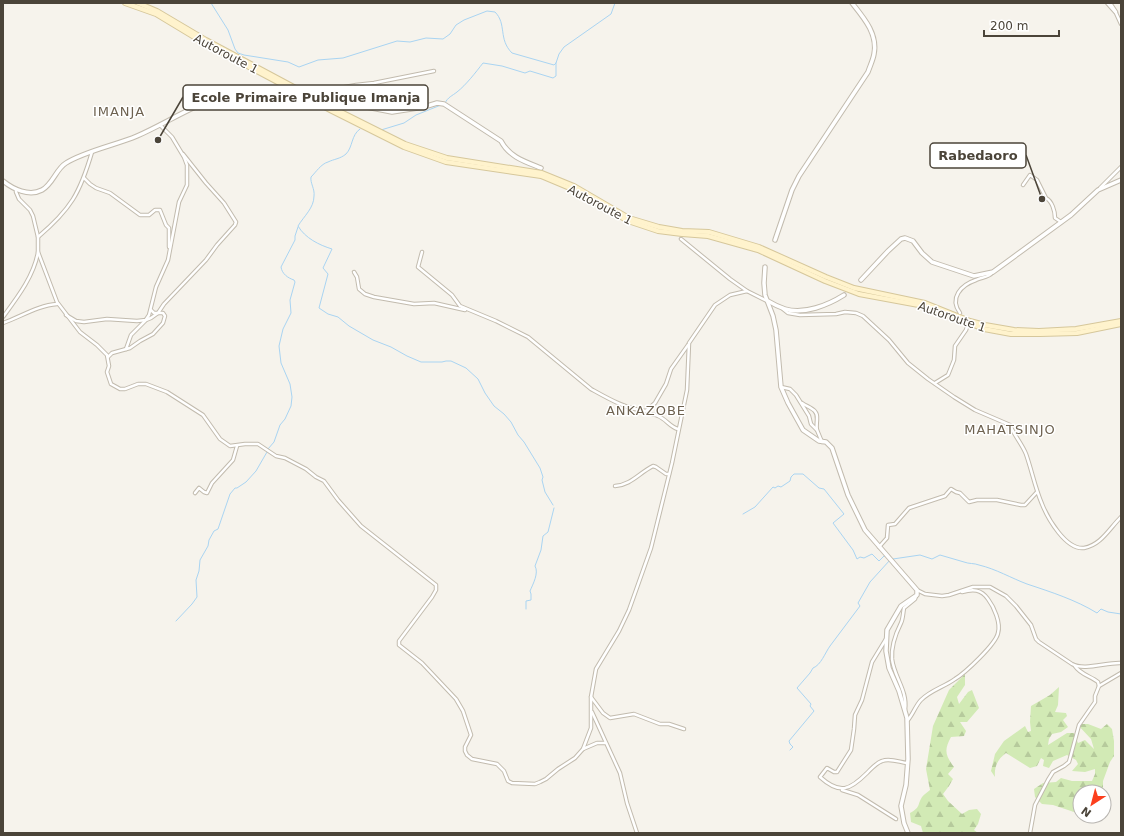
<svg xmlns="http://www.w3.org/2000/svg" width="1124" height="836" font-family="'DejaVu Sans',sans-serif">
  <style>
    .forest { fill: url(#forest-firs) }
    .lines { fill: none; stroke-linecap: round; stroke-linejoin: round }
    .stream { stroke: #a9d4f2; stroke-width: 1 }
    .minor-casing { stroke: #c2bbae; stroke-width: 4.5 }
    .tertiary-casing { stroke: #c2bbae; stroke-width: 5.5 }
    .secondary-casing { stroke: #d6c79b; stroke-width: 6 }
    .minor { stroke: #fff; stroke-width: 2.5 }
    .tertiary { stroke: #fff; stroke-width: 3.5 }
    .secondary { stroke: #fff3cd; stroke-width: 4 }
    .labels { text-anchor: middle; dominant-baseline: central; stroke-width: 3; stroke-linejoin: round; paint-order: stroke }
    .street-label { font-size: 12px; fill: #4b4439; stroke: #fff }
    .neighbourhood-label { font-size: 13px; letter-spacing: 1px; fill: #6e6250; stroke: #fff }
    .leader { fill: none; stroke: #4b4439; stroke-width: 1.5 }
    .callout-dot { fill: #4b4439; stroke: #fff; stroke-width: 1.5 }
    .callout { fill: #fff; stroke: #4b4439; stroke-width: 1.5 }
    .callout-label { font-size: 13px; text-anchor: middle; font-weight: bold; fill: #4b4439 }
  </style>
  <defs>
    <pattern id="forest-firs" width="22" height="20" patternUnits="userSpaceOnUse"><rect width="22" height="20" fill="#d2eab5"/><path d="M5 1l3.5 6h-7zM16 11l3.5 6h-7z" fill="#b6ca9c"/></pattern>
  </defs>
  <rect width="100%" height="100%" fill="#f6f3ec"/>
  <g class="forest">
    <path d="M965,674V685L957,697L959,704L968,692L972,690L979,708L967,722H960L966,731L964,736L951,737C944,750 945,755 954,767L948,774L953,779L949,786L943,794L948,801L962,814L969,810L977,809L981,814L978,824L974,830L978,833H923L921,826L911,822L910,813C921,807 917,805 922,797C924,794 928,792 930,790L926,769L933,726L949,690Z"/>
    <path d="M1059,687L1058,705L1055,712L1066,713L1067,716L1063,720L1068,727L1061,732L1052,734L1049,739L1048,745L1067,733H1074L1078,743L1085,740L1094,749L1091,739L1077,724H1088L1101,729L1107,724L1112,729L1114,741V756L1110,762L1103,781V792H1080V814L1053,805L1042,804L1035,797L1034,789L1043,783L1056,782L1061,778L1072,781H1092L1095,774V769L1085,772L1072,771L1078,764L1076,760L1067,755L1053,761L1049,768L1043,766L1044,760L1041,758L1037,766L1030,768L1006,753C998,759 994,766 995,777L991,771L995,754L1004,741L1025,726L1028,732L1031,731L1030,722L1031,706L1050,695Z"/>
  </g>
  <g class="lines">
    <g class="stream">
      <path d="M211,3L228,30L235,49L238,53L244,55L288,62L299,67L318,60L343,58L397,41L410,42L426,38L443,39L450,34L456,25L464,20L487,11L495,12C507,24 498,39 512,53L554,65L556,63L559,54L564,47L611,14L615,3"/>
      <path d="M445,103C448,97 452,96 457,92C466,85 476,72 483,63L502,66L525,73L530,71L553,78L556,76V63"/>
      <path d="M360,129C351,135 353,147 346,154C340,159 334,159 328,162C321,164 316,172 311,177C310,183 315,189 314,196C314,208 304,216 298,226C305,238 319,245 332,249L323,268L328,274L319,308L328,314L338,317L349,326L373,340L391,347L407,356L421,362H442L446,361H451L466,368L478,379L485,393L494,406L504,414L511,422L518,435L524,442L540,468L543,477L542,480L545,492L553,505"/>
      <path d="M381,130L404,123L416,115L441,105"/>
      <path d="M268,449L274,442L280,425L285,419L291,406L292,397L290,384L281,363L279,346L283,329L291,313L290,300L295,282L294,280C288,278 282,274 281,267L295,240V236L298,227"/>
      <path d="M743,514L755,507L773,487L775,488L778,486L781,487L790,481L791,477L794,474H803L819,488L824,489L844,514L833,523L853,550L857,559L860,557L864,558L872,554L879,561L884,556H886"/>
      <path d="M893,559L920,555L932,559L940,555C948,557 956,560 964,562C969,564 974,563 979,565C996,569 1011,578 1027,584C1051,592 1076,600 1097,613L1101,609L1108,612L1121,614"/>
      <path d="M526,609V601L531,600V594L530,591C533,584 539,573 535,566L541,550L543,536L548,532L554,508"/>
      <path d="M176,621L192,604L197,597L196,580L199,571L200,560L208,546L209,540L214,531L218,529L230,494L235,488H237L246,482L256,471L267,452"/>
      <path d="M790,750L793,747L790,744L789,741L814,711L810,706L811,704L797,688L810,673L813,668C821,665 825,653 830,646C840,633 850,619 860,606L858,603L870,582L890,560"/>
    </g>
    <defs>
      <g id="minor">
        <path d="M1107,3L1116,13L1121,24"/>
        <path d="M1110,3L1116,12"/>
        <path d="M321,98L317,95L318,92L356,85L374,83L434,71"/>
        <path d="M84,178L90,184L96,188L110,193L140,215H149L155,210H160L166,225L169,228V247"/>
        <path d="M1023,185L1030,175L1037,180L1046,198C1052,201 1055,211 1055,218L1061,222"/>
        <path d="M1100,188L1121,167"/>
        <path d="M16,189V192L19,199L30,210L33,216L38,237V252L57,302L80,332L97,345L107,355L109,366L107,372L111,384L120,389H125L138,384H146L167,392L203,415L220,439L230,446L245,444H258L276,456L285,458L306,469L316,477L324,481L338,500L361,526L436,585V590L432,597L399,641V645L422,663L456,699L463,711L471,735L465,747V751L467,755L472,759L497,764L504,771L508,781L512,783L535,784L540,782L546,779L558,769L575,758L583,749L591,728V697L596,669L619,631L629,610L651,548L672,463L687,390L689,343L715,305L730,295L747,291L767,301"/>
        <path d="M38,237C71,209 80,193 92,152"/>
        <path d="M681,239L730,279L747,291"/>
        <path d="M422,252L418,267L452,295L460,306L496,321L528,337L591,389C609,399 626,409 646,411C650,415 654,414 658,416C666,419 670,427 678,429"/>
        <path d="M354,272L357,277L359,289L365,294L374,297L414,304L434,303L465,310"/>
        <path d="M783,309L788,313L800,315L836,314L845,312L856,313L863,316L889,340L908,363L928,379L954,397L975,410L1010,425C1014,435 1022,444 1026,454C1032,471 1035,488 1042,504C1048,519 1066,550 1084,548C1101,545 1109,529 1121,517"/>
        <path d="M960,313C949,298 961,285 976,280C982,277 988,278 993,272"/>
        <path d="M66,315L76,321L84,322L107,319L137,321L146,320L151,318L158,313L164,304L206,260L217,245L235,225L236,222L224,203L206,183L183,154"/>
        <path d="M3,317C17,298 34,276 38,252"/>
        <path d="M3,323C20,317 39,305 57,304"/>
        <path d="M126,349L131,335L145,321L149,315L156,287L168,260L179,202L187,185V165L184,157L172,137L160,125"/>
        <path d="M108,357L112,353L130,348L140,341L153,334L163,323L165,316L163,313H154L151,310"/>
        <path d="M935,383L948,375L954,360L955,346L966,330L967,327"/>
        <path d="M781,387L790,389L796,395L809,416L811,424L817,430L822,442"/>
        <path d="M802,403C809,408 818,409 817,419C817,423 816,426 817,430"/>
        <path d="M646,411L655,403L666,384L671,369L688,345"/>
        <path d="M615,486C631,485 639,473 653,466L656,467L666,474H669"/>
        <path d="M195,493L199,488L204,492L207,493L212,483L233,460L237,446"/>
        <path d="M879,547L887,538L888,525L895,524L909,508L945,496L951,489L956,492L960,493L969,502L977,500H997L1021,505H1025L1037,492"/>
        <path d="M917,590L925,594L942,596L949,595L973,587H990L1006,596L1016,606L1031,625L1036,639L1039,642L1072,664C1084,671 1107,662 1121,663"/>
        <path d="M886,639L872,662L862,700L855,715L854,729L851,750L837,772H834L827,768L820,777C840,795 850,790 867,773C872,768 876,763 882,761C890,758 899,762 907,763"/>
        <path d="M1099,686L1121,673"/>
        <path d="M591,697L603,713L610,718L634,714L660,724H669L684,729"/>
        <path d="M905,710C908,691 894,677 892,659C891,646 895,635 901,623C903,619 903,613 904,608L915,599L916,596"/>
        <path d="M592,712L620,773L627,803L637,833"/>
        <path d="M908,720C913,714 916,705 921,700C931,690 944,687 955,679C965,673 996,644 998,633C1001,623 994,607 988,599C981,589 973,589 962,592"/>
        <path d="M583,749L597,743H605"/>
        <path d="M842,790L858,795L896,819"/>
        <path d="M1030,833L1035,805L1048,780L1053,772L1064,766L1069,762L1079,725L1095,702V696L1099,686L1098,682C1090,676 1080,674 1075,666"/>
      </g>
      <g id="tertiary">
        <path d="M321,98L392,112L424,107L437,103L444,104L501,141C509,157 526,162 541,168"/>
        <path d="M3,181C13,189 29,197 42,190C53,184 56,169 66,163C85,151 116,145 137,136C172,121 208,94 247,92C263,91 280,93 296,94"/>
        <path d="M775,240L792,190L799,176L868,72C870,66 873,60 874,54C878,34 864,18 852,3"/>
        <path d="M765,267L764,283L765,295L773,316L776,330L781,387L788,403L803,430L819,441L826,442L832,448L848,495L865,530L917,590V595L901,606L887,630L886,651L889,668L899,691L907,718L908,759L906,785L901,806L904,823L908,833"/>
        <path d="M861,280L888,251L901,239L905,238L913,241L922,253L932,262L974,276L993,272L1071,215L1098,190L1121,180"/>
        <path d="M768,301C773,304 779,307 785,309C804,315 828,305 844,295"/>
      </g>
      <g id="secondary">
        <path d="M125,3L156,14L204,43L332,111L404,147L446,162L541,176L572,189L628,221L658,231L682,234L708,236L758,250L825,281L859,294L924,306L984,329L1011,334H1040L1077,333L1121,324"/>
        <path d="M138,3L157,11L206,40L333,108L405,144L447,158L542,173L574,186L629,218L659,227L682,231L709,232L759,247L826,277L854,288L925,303L970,321L985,325L1014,330L1039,331L1076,329L1121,321"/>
      </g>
    </defs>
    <use href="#minor" class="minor-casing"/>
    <use href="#tertiary" class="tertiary-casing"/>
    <use href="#secondary" class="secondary-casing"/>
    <use href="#minor" class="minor"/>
    <use href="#tertiary" class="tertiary"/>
    <use href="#secondary" class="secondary"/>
  </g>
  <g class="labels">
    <g class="street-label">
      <text transform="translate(226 54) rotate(28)">Autoroute 1</text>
      <text transform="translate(600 205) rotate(28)">Autoroute 1</text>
      <text transform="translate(952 317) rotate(19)">Autoroute 1</text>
    </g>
    <g class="neighbourhood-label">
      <text x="119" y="111">IMANJA</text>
      <text x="646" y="410">ANKAZOBE</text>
      <text x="1010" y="429">MAHATSINJO</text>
    </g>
  </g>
  <path class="leader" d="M158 140L183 97M1042 199L1026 155"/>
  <g class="callout-dot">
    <circle cx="158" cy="140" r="4"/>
    <circle cx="1042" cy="199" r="4"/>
  </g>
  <g class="callout">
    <rect x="183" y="85" width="245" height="25" rx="4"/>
    <rect x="930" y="143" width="96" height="25" rx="4"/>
  </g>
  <g class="callout-label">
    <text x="306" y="102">Ecole Primaire Publique Imanja</text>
    <text x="978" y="160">Rabedaoro</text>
  </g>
  <rect width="1124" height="836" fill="none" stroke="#4b4439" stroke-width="8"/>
  <g transform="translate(1092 804) rotate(216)"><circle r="19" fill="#ffffff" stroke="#b7b4b0"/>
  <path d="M0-3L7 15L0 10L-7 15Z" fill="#fc3f1d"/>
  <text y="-6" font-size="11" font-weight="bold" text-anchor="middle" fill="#4b4439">N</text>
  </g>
  <path d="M984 30v6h75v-6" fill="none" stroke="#4b4439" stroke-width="2"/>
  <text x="990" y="30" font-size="12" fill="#4b4439" stroke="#ffffff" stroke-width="3" paint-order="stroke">200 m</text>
</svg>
